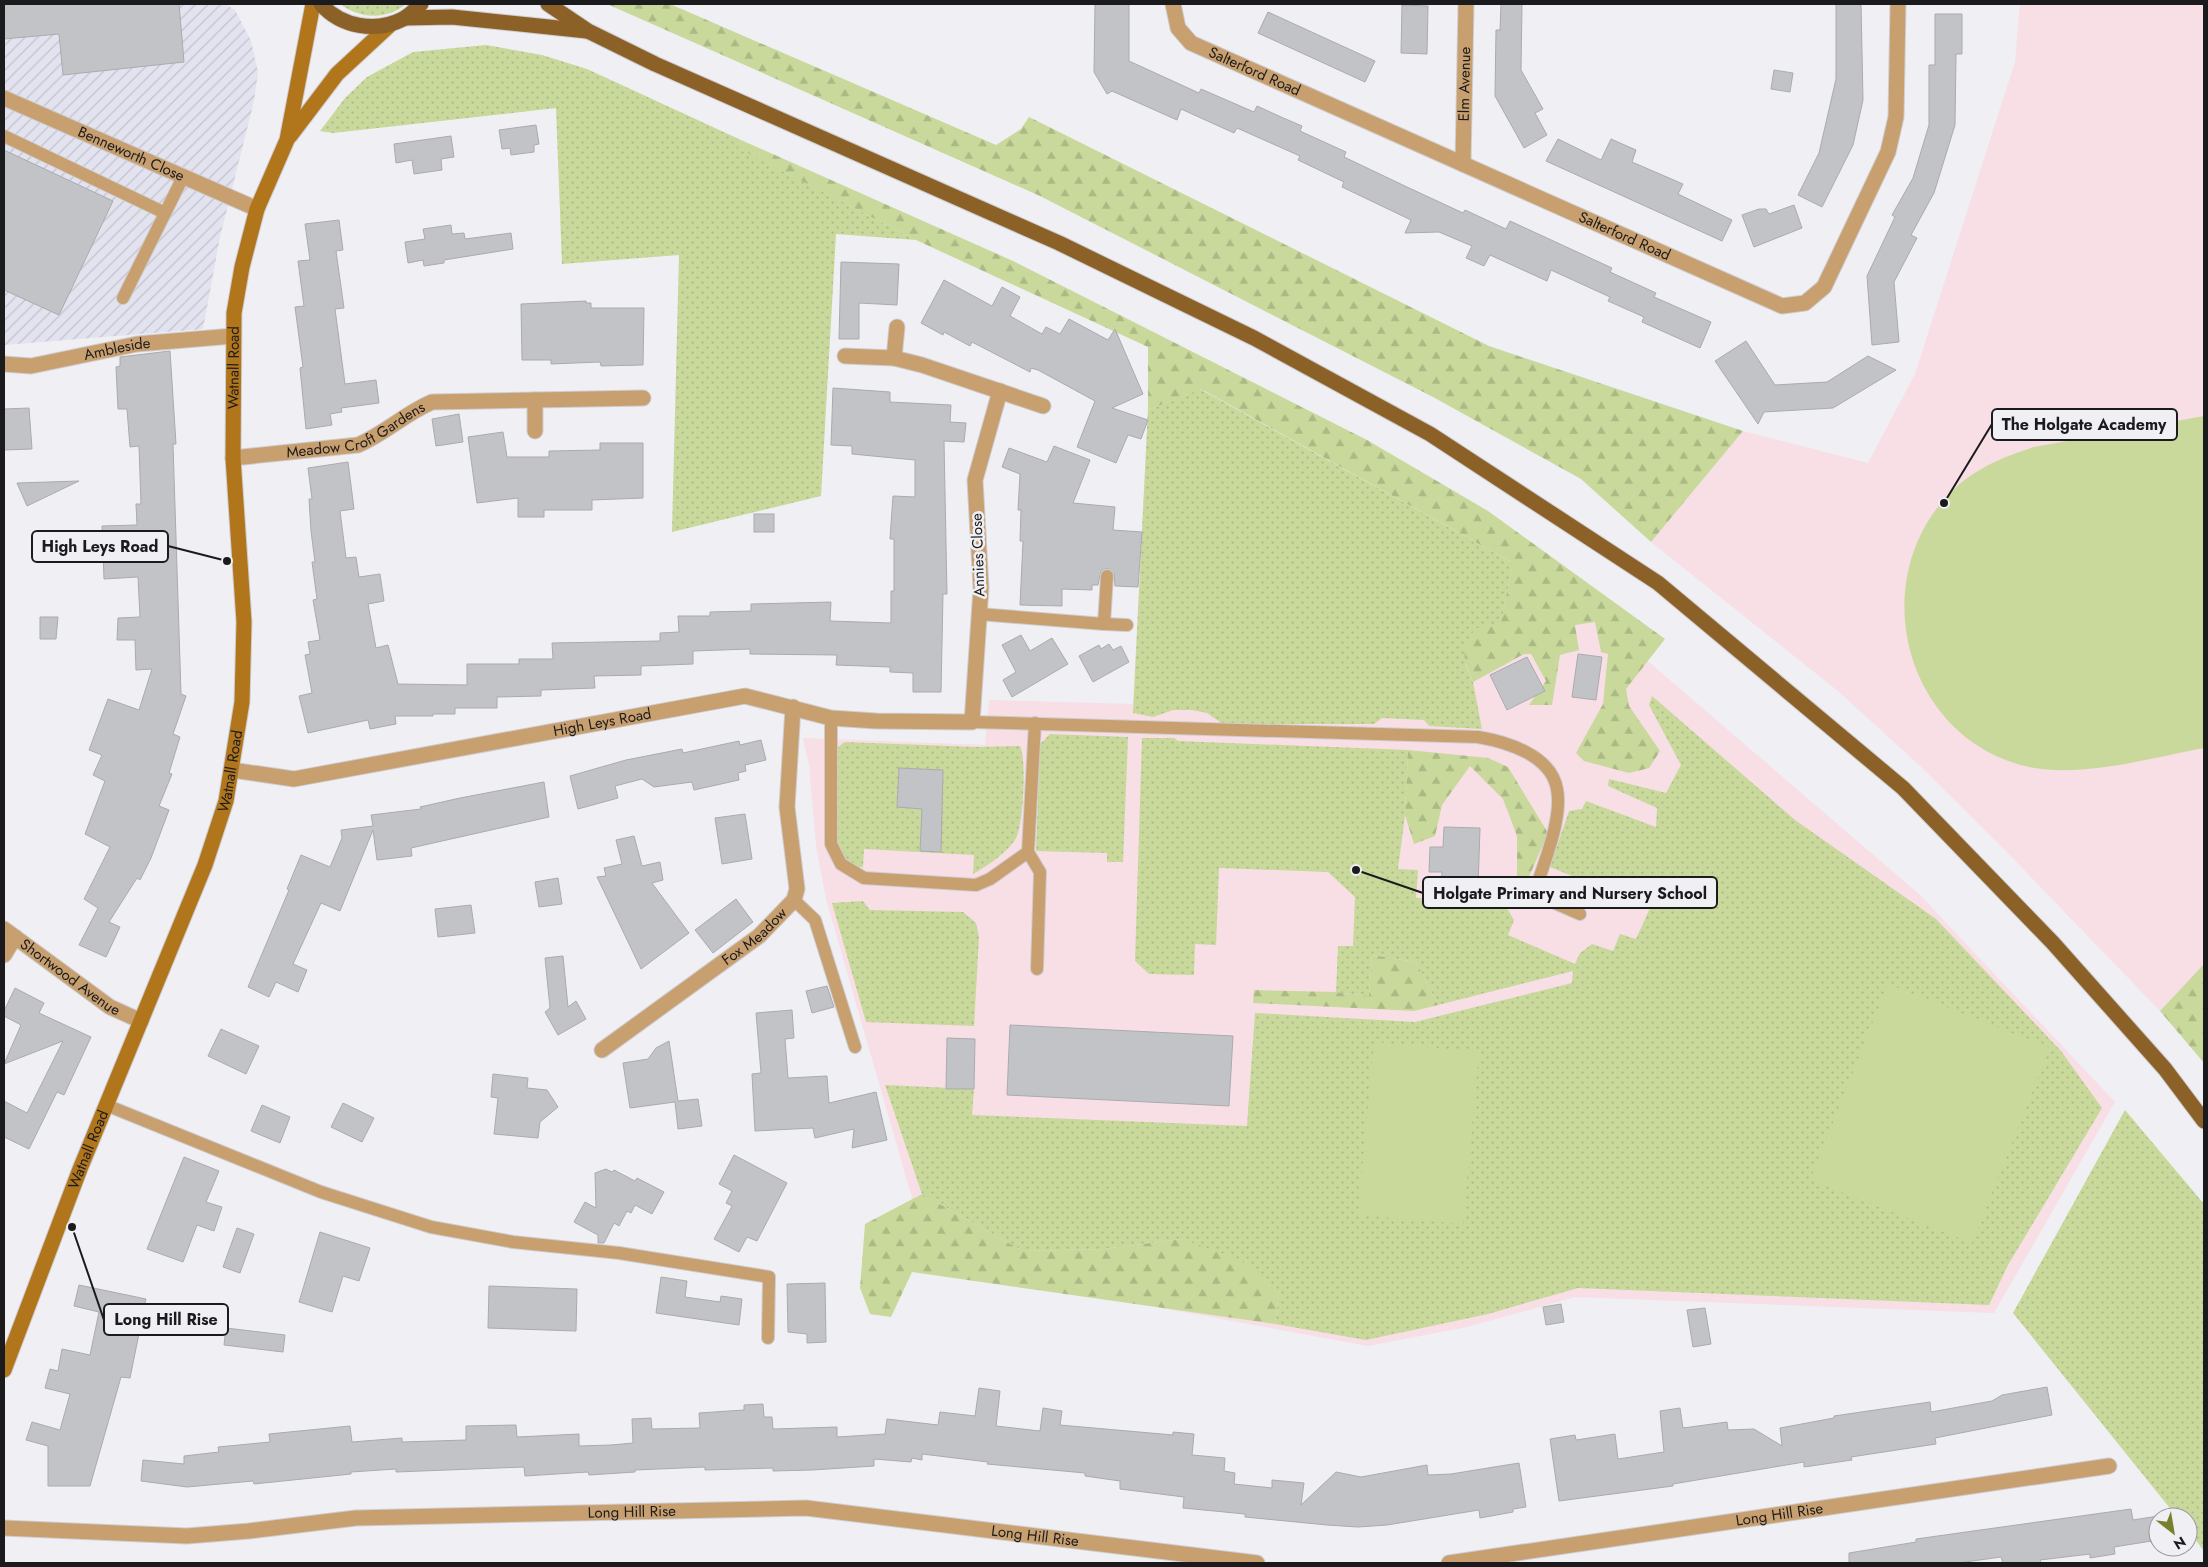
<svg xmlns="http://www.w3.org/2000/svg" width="2208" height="1567" font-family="Jost,sans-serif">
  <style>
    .industrial { fill: url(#industrial-furrows) }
    .education { fill: #f8dee5 }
    .grass { fill: url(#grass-dots) }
    .forest { fill: url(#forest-firs) }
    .pitch { fill: #c8d99b }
    .building { fill: #c2c3c7; stroke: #aaabaf }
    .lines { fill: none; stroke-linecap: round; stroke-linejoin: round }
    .service-casing { stroke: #cdcdd2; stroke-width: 14 }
    .minor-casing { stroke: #cdcdd2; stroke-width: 17 }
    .secondary-casing { stroke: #cdcdd2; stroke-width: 17 }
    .primary-casing { stroke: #cdcdd2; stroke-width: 17 }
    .service { stroke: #c89f6e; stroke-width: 12 }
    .minor { stroke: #c89f6e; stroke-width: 15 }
    .secondary { stroke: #b1761c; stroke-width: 15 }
    .primary { stroke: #8c6128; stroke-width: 15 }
    .labels { text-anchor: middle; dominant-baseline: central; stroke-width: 5; stroke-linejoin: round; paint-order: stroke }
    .street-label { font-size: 15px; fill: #1b1b1d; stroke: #efeff4 }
    .leader { fill: none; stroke: #1b1b1d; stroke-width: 2 }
    .callout-dot { fill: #1b1b1d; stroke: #efeff4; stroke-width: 2 }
    .callout { fill: #efeff4; stroke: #1b1b1d; stroke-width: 2 }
    .callout-label { font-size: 16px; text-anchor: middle; font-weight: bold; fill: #1b1b1d }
  </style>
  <defs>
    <pattern id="industrial-furrows" width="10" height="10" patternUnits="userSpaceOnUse" patternTransform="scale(1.25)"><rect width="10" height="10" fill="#e2e3ef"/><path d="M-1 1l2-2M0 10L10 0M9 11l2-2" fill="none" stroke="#c1c2cc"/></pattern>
    <pattern id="grass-dots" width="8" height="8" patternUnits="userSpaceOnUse" patternTransform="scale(1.25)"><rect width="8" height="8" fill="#c8d99b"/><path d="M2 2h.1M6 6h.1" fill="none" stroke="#abba85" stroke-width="1.8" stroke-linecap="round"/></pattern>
    <pattern id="forest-firs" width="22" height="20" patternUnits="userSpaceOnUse" patternTransform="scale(1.25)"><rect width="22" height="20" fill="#c8d99b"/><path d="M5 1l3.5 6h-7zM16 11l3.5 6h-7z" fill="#abba85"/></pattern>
  </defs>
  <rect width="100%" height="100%" fill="#efeff4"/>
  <path class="industrial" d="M4,4H225L235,10L251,41L258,72L254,101L220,237L203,329L4,345Z"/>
  <g class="education">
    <path d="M2020,4H2204V964L2160,1011L2002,847L1918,764L1838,691L1651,542L1743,431L1868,463L1915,374L2015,62Z"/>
    <path d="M1200,389L1572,596L1920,895L2115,1102L1994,1313L1575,1297L1467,1327L1368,1346L1162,1308L1023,1264L912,1198L826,899L816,845L809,765L803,738L985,745L989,700L1133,704L1148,410Z"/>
  </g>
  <g class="grass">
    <path d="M340,4H406C387,20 360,19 340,4Z"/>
    <path d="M486,45L542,55L587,69L741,140L739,148L916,240L836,234L821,496L672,532L679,255L562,264L556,108L333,133L320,131L345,98L367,77L413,52Z"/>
    <path d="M1200,389L1513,563L1501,623L1475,629L1466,666L1473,682L1482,729L1429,726L1424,720L1382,718L1374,724H1223L1207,713L1192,710H1173L1153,717L1133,713L1148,410Z"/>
    <path d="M1652,696L1795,820L1936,919L2061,1051L2102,1108L2008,1265L1989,1305L1578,1288L1488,1314L1366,1340L1275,1324L1279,1294L1181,1239L1104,1249L1023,1251L922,1194L885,1085L974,1089L972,1115L1247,1126L1255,1013L1415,1022L1572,983L1573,971L1438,1005L1416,962L1372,955L1369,996L1336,992L1338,946H1353L1355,897L1328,872L1219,868L1216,945L1195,944L1194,975L1149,974L1135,961L1142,738H1174L1178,741L1408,750L1405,815L1398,869L1418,870L1416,898L1476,901L1493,907L1505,905L1514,920L1508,935L1575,964L1580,953L1592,944L1613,951L1620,934L1636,939L1650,908L1550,867L1569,811L1582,809L1586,801L1656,827L1657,808L1608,786L1609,779L1666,793L1681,765L1649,705Z"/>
    <path d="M1050,734L1128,737L1123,862H1107V853L1036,851L1040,744Z"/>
    <path d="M845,742L976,747L1020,746C1027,760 1023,822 1017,836C1011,850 986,867 973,874L974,855L864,849L863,867H857L843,857L835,843L837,757L838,747Z"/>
    <path d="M863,901L870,910L963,912L976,923L979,937L974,1026L866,1022L832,903Z"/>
    <path d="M2125,1110L2204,1204V1551L2188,1530V1517H2177L2013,1313Z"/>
  </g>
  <g class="forest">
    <path d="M607,4H670L996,145L1021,129L1029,117L1489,346L1743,431L1651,542L1581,479L1433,397L1040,196Z"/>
    <path d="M741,140L1013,261L1367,440L1488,511L1665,639L1626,689L1629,706L1660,751L1649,768L1629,773L1584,761L1576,753L1603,704L1608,654L1601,652L1595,622L1575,625L1579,650L1560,655L1552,705H1529L1546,681L1531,654H1524L1473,682C1463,658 1460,651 1475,629L1501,622L1513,563L1201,389L1148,410V347L916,240L738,148Z"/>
    <path d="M1408,750L1488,758L1508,767L1548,833L1528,879L1517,878V836L1503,799L1470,766L1442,805L1435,836L1414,844L1405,815Z"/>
    <path d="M1372,955L1416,962L1438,1005L1414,1011L1253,1003L1254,990L1336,992L1369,996Z"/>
    <path d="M2204,964V1063L2160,1011Z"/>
    <path d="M922,1194L1023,1251L1104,1249L1181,1239L1239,1259L1279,1294L1275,1324L912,1272L891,1317L870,1314L860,1288L865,1224Z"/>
  </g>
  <g class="pitch">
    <path d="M2204,416V748C2150,758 2083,778 2029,767C1906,740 1864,583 1949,494C1972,470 2002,457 2034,447Z"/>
    <path d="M1888,984L2050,1048L1972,1243L1810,1180Z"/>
    <path d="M1374,1042L1479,1052L1463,1224L1358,1215Z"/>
  </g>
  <g class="building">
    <path d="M4,4H179L184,62L63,75L59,34L4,39Z"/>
    <path d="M1095,4H1129V61L1199,93L1201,89L1254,112L1257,106L1281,117L1302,126L1300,131L1346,152L1344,157L1407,187L1463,213L1465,210L1506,229L1510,221L1612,268L1610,272L1656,293L1654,297L1711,322L1700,348L1642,322L1644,317L1608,301L1610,297L1551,270L1547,281L1490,255L1484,266L1466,258L1472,246L1439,232L1405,233L1411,220L1342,187L1344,182L1298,160L1300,156L1237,128L1234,133L1181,109L1177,120L1112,91L1107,94L1094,72Z"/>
    <path d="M1501,4H1522L1521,70L1543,109L1535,113L1547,135L1524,148L1495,96L1496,30H1500Z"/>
    <path d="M1836,4H1861L1863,100L1853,145L1822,207L1798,195L1819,153L1836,79Z"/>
    <path d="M1402,5L1428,6L1427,54L1401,53Z"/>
    <path d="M1268,12L1375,61L1365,82L1258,33Z"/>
    <path d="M1935,14H1962V54H1956L1955,125L1934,193L1911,235L1917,238L1894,282L1899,342L1872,345L1867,276L1895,217L1892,215L1913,178L1929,125V65H1935Z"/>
    <path d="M1774,70L1793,73L1790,92L1771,89Z"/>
    <path d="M536,125L539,144L534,145V152L511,155L510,148L502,149L499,130Z"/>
    <path d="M451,136L454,157L441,159L442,170L414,174L412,160L396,163L394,144Z"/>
    <path d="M1558,139L1601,160L1611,139L1636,150L1632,162L1683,184L1678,194L1732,220L1722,241L1546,161Z"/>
    <path d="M4,150L113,201L59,315L4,290Z"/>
    <path d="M1794,205L1802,228L1754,247L1742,215L1759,209H1766L1769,214Z"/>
    <path d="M339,220L343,250L336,251L344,308L335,309L345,384L376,380L379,403L341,408L342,412L330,414L332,425L306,429L300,368L303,367L295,307L304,306L298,261L310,260L305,224Z"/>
    <path d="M451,225L452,234L464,233L465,239L511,233L513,249L444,260V263L424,266L423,260L408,263L405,242L425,239L423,229Z"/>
    <path d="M841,262L899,264L897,305L859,303V339H839Z"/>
    <path d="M944,280L992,306L1002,287L1020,297L1010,316L1042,334L1046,327L1060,334L1069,319L1108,340L1115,329L1143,394L1112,408L1148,420L1141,439L1128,435L1116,463L1077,447L1095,401L1038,370L1031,368L1030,372L972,342L970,346L944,332L943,335L921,323Z"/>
    <path d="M586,301V303H591V308H644L643,365L601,366L600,362L551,364V360H522L521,304Z"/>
    <path d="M1746,341L1775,385L1827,382L1868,356L1896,370L1833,408L1764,412L1758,424L1715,361Z"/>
    <path d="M170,351L176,444H173L181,694L186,696L173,734L180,737L169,773L172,774L159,806L169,810L151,858L140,880L137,878L109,922L120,927L106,957L79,945L98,908L84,899L110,847L85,834L105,781L93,775L102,755L89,750L108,699L139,710L152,669L136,670L135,640H117L118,618L140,617L138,577L104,579L102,526L137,525L136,504H141L139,446L130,447L127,409H118L116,367L120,366V357Z"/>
    <path d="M833,388L890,392V402L951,405L950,422L966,423L964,442L944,441L947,594H943L941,692H913V673L890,672V667L836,665L837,655L750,654V649L693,651V664L641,666V675L594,676L595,688L541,690V696L497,697V708H455V714H433V716H395L396,724L370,729L368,720L308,733L299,696L312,693L305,655L310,654L308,642L320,640L313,600L317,599L312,562H315L311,531L309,499H312L308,468L348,462L354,509L340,511L346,558L356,557L359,577L380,574L384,601L368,604L376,648L388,645L398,684L467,685V664H519V659H553L552,643L660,641V633L679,632L678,616H710V612L751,611V604L831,602L830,621L891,623V591H894V539H890L893,496L915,497V460L852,454V446L831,445Z"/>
    <path d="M29,408L32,449L4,450V409Z"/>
    <path d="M459,414L463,442L436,446L432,419Z"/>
    <path d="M503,432L507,457H549V451L600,450V443H643V498L592,500V510H544V517H518V498L477,503L468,437Z"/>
    <path d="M1054,446L1090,460L1073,503L1115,507L1113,530L1142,532L1138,587L1115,586L1114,573L1107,568L1101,571L1098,585H1092V590L1062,589V606L1020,605L1023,541H1020L1021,510H1018L1020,474L1002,467L1009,448L1047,462Z"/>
    <path d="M79,481L27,506L17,483Z"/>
    <rect x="754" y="514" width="20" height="18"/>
    <path d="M40,617H58L56,639H40Z"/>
    <path d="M1021,635L1030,651L1052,638L1068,664L1012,697L1003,680L1016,672L1002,645Z"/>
    <path d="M1109,644L1113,650L1121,646L1129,662L1093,682L1079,656L1099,645L1101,649Z"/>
    <path d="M1578,654L1602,657L1596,700L1572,697Z"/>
    <path d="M1527,657L1545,691L1507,710L1490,675Z"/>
    <path d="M761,740L766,760L745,765L746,771L738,773L739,780L694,790L692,782L654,787L642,779L615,786L618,798L578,809L570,776L626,760L682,749L683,753L739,741L740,745Z"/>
    <path d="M899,768L943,770L941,852L920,851L922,809L897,807Z"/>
    <path d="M544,782L549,817L411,848L412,856L377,860L373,830L340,911L321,903L293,964L307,970L298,992L276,982L269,997L248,987L289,890L287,889L301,855L330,867L342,838L341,830L373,826L371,815L421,809L420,807L460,798Z"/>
    <path d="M745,814L752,859L722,864L715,818Z"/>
    <path d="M1444,827L1480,828L1478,888L1441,887L1442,872H1429L1430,847H1443Z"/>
    <path d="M634,836L642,866L660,862L663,880L652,883L689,933L641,969L597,877L606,876L604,868L622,864L616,840Z"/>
    <path d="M558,878L562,904L539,907L535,882Z"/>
    <path d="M736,899L753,922L713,953L695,930Z"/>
    <path d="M471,905L475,933L438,937L435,909Z"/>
    <path d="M563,956L568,1007L576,1001L586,1019L558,1035L545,1012L550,1008L545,958Z"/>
    <path d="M827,986L834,1007L812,1013L806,991Z"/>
    <path d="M15,988L44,1003L39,1013L91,1037L64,1095L57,1092L29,1149L4,1137V1101L27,1113L63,1041L4,1064L21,1025L4,1016V1011Z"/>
    <path d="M792,1010L794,1038L785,1039L788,1078L827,1076L829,1103L876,1092L887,1140L852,1148L854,1129L815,1138L813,1128L755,1131L752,1074L761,1073L756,1013Z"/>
    <path d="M1010,1025L1233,1036L1229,1106L1007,1095Z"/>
    <path d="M221,1029L259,1046L246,1074L208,1056Z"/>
    <path d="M947,1038L975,1039L974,1089H946Z"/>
    <path d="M669,1041L678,1101L698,1099L702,1126L678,1129L675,1102L630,1108L623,1063L648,1059L656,1048Z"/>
    <path d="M493,1074L528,1078L527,1088L547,1090L558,1107L540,1122L538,1138L494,1134L498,1098L491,1097Z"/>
    <path d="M343,1103L374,1118L362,1142L331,1127Z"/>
    <path d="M262,1105L290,1117L280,1143L251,1131Z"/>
    <path d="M734,1155L787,1183L757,1241L747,1237L739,1252L714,1239L732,1206L726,1203L732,1191L719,1184Z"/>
    <path d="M184,1157L219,1171L206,1202L222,1207L214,1231L197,1225L183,1262L147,1249Z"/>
    <path d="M606,1169L612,1172L614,1170L635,1181L637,1178L664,1192L652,1214L635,1205L631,1213L627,1211L619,1226L614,1223L604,1243H598V1235L574,1222L585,1202L596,1208L595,1173Z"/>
    <path d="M237,1228L254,1234L240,1273L223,1267Z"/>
    <path d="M320,1232L370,1248L359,1281L343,1276L332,1312L299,1302Z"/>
    <path d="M661,1277L687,1281L685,1297L720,1302L721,1296L742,1299L739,1325L656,1313Z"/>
    <path d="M825,1283L826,1342L807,1343V1334L788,1332L787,1284Z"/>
    <path d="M79,1285L146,1299L130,1378L121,1377L90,1486H48V1446L26,1440L32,1422L60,1430L70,1394L45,1388L50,1369L58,1371L62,1349L90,1355L99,1312L74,1306Z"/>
    <path d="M489,1286L577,1289L576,1331L488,1328Z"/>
    <path d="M1561,1304L1564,1322L1546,1325L1543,1307Z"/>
    <path d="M1705,1308L1711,1344L1693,1347L1687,1310Z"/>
    <path d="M226,1328L285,1335L283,1352L224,1345Z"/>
    <path d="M2047,1387L2052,1415L1935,1438L1936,1444L1851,1457L1852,1460L1804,1467V1462L1673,1484V1486L1559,1501L1550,1439L1575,1435L1576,1440L1615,1434L1618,1459L1664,1452L1660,1411L1680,1408L1683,1428L1727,1422L1728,1430L1754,1429L1782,1446L1780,1428L1834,1418V1416L1930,1402L1931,1412L1992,1401L2002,1395Z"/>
    <path d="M979,1388L1000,1391L996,1426L1040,1431L1043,1408L1062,1411L1060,1425L1173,1435V1432L1194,1434L1192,1455L1225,1458L1224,1471L1235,1473L1234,1484L1272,1488V1480L1304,1483L1301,1505L1336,1472L1361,1477L1427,1465L1428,1475L1451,1474L1519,1463L1526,1507L1513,1509V1512L1480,1518L1479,1510L1387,1525L1358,1527L1327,1525L1245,1517V1514L1183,1508L1184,1497L1120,1489V1481L1085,1476V1473L987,1464L988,1462L922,1454V1460L912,1458L911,1462L874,1459V1466L812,1470L773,1471V1468L705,1470V1467L635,1470V1472L589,1475L588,1472L525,1476L524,1467L396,1472V1469L351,1472V1474L254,1484L253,1481L187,1487L141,1481L143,1460L184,1464V1456L219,1452L218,1447L270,1442L269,1434L350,1426L352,1442L402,1438V1442L466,1440V1426L516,1425L517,1437L579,1434V1446L611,1445L633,1443L632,1419L651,1418L652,1429L700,1428L699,1413L744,1410V1405L763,1404L764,1417H772L773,1429L837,1427V1437L885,1434L887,1419L938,1425L940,1412L975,1416Z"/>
    <path d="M2131,1509L2133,1520L2158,1516V1540L2114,1547L2115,1554L2090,1558V1554L2040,1560L2041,1563H2003L2001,1557L1958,1563H1849V1553L1916,1542V1539Z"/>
  </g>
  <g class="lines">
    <defs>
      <g id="service">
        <path d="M4,136L165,213"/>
        <path d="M123,298L183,177"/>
        <path d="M979,614L1104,624L1107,576"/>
        <path d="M1104,624L1127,625"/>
        <path d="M831,718V844L841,864L864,878L976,885L990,879L1028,852"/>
        <path d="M972,722L1478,737C1507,742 1551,755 1557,789C1563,819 1543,865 1534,894L1580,914"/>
        <path d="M1035,723L1028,852L1040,872L1037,969"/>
        <path d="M794,900L815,920L855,1047"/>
        <path d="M106,1105L321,1192L431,1227L513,1242L619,1253L769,1277L768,1338"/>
      </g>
      <g id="minor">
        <path id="s1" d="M1173,4L1178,28L1191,43L1782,306L1805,303L1824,287L1888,152L1896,117L1898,4"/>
        <path id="s2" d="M4,98L257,209"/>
        <path id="s3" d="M1463,164L1466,4"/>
        <path d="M845,356L894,358L922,365L1043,406"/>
        <path d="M894,358L897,327"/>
        <path id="s4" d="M4,364L31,366L137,344L233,336"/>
        <path d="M535,400V431"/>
        <path id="s5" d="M233,458L358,445C386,433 404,414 432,402L643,398"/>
        <path id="s6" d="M232,770L294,779L745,696L831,718L876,721L972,722L981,588L975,480L1000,391"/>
        <path id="s7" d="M4,929L110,1007L141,1021"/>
        <path d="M4,955L15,937"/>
        <path id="s8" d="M602,1050L759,936L794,900L797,889L787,807L793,707"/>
        <path id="s9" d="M4,1528L187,1536L249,1531L356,1518L806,1508L1257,1563"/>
        <path id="s10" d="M1449,1563L2109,1466"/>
      </g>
      <g id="secondary">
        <path d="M290,136L337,74L391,24"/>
        <path id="s11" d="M4,1370L80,1169L205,865L226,801L242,702L244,622L233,458L234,313L242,267L257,209L287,140L313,4"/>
      </g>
      <g id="primary">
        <path d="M321,4C341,27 376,33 403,19C410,15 416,9 421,4"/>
        <path d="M548,4L588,31L655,64L1059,243L1254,338L1430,434L1658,583L1903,788L2053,943L2165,1069L2204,1121"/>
        <path d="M405,18L452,17L587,31"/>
      </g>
    </defs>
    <use href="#service" class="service-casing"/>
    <use href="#minor" class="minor-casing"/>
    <use href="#secondary" class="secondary-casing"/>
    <use href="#primary" class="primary-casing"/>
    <use href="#service" class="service"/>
    <use href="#minor" class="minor"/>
    <use href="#secondary" class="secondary"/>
    <use href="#primary" class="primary"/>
  </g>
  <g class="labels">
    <g class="street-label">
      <text stroke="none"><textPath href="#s1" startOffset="114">Salterford Road</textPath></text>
      <text stroke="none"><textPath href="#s3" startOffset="80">Elm Avenue</textPath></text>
      <text stroke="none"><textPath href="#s2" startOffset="139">Benneworth Close</textPath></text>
      <text stroke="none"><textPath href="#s1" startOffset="519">Salterford Road</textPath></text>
      <text stroke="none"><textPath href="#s4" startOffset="115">Ambleside</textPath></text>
      <text stroke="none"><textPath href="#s11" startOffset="1046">Watnall Road</textPath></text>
      <text stroke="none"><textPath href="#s5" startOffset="128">Meadow Croft Gardens</textPath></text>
      <text transform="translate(978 555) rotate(-92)">Annies Close</text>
      <text stroke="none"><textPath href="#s6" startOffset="376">High Leys Road</textPath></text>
      <text stroke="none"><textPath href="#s11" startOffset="641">Watnall Road</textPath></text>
      <text stroke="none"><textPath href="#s8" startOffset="190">Fox Meadow</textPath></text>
      <text stroke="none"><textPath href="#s7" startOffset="82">Shortwood Avenue</textPath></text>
      <text stroke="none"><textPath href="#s11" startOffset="236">Watnall Road</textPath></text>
      <text stroke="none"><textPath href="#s9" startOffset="629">Long Hill Rise</textPath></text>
      <text stroke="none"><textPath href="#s10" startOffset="334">Long Hill Rise</textPath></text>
      <text stroke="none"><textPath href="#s9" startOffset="1034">Long Hill Rise</textPath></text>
    </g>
  </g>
  <path class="leader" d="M1944 503L1992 424M227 561L168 546M1356 870L1423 893M72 1227L104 1320"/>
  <g class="callout-dot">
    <circle cx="1944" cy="503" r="5"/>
    <circle cx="227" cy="561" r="5"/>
    <circle cx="1356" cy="870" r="5"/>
    <circle cx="72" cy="1227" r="5"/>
  </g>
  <g class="callout">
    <rect x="1992" y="409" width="185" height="31" rx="5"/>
    <rect x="32" y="531" width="136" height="31" rx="5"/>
    <rect x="1423" y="877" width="294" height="31" rx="5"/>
    <rect x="104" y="1304" width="124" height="31" rx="5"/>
  </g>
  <g class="callout-label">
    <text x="2084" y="430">The Holgate Academy</text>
    <text x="100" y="552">High Leys Road</text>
    <text x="1570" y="899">Holgate Primary and Nursery School</text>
    <text x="166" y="1325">Long Hill Rise</text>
  </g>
  <rect width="2208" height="1567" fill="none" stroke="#1b1b1d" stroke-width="10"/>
  <g transform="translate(2173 1532) rotate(149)"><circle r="24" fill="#efeff4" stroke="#9a9a9e"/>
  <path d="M0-4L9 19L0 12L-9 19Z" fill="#78802b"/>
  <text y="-8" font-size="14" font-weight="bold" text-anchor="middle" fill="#1b1b1d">N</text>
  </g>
</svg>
